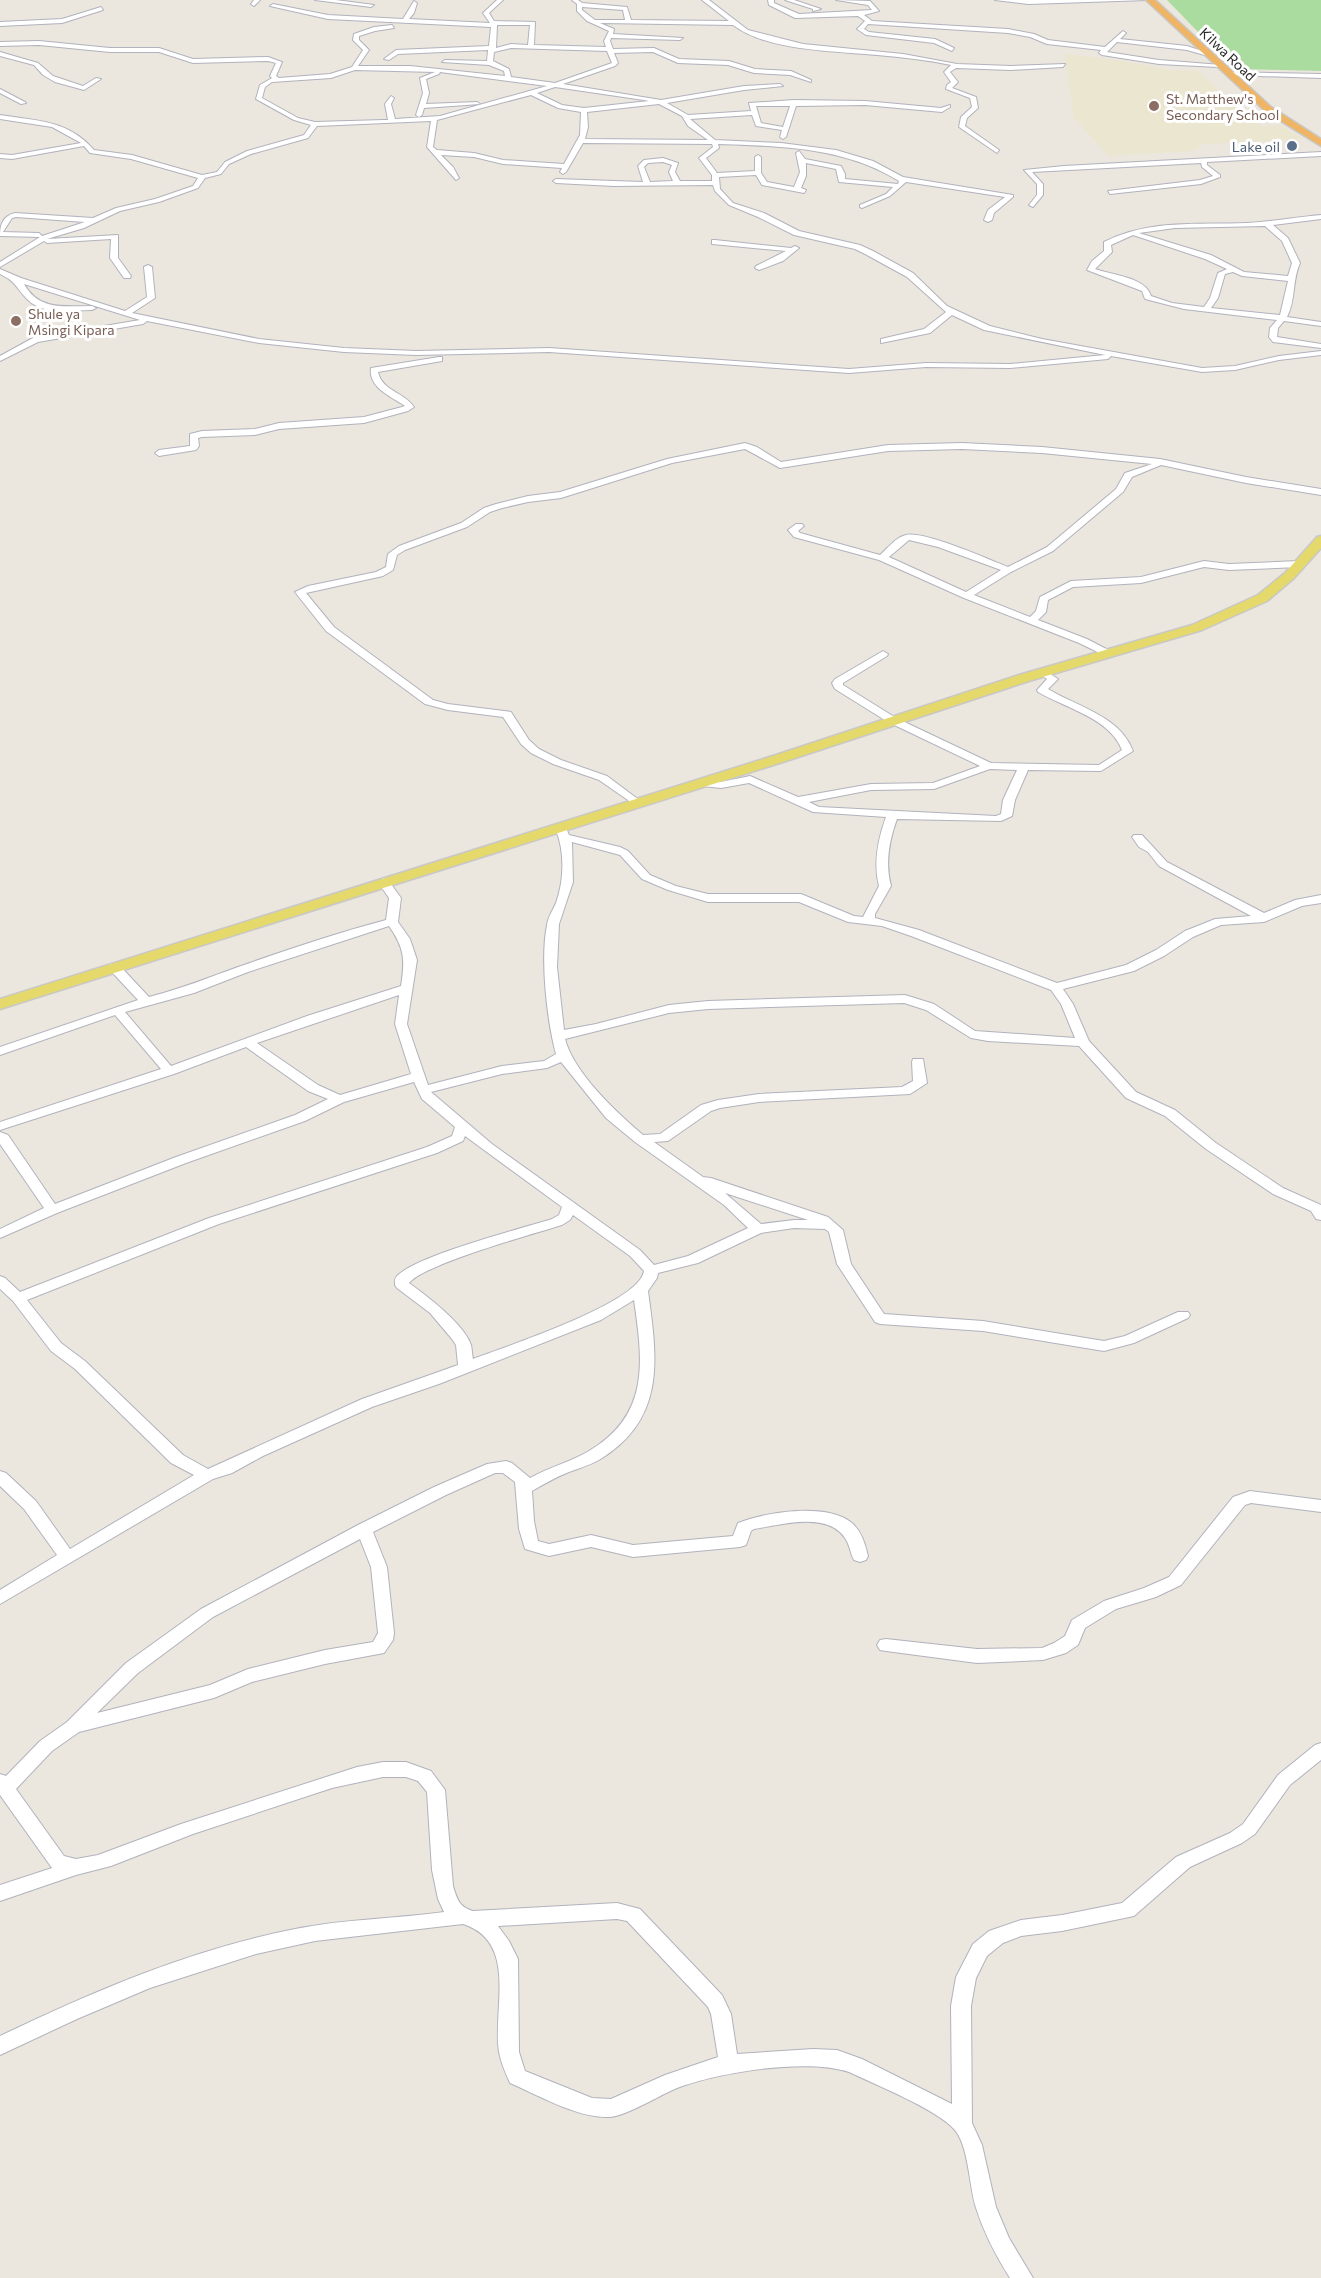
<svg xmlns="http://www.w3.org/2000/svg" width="1321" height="2278" font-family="Commissioner,sans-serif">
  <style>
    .education { fill: #ebe6cf }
    .green { fill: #abdc9f }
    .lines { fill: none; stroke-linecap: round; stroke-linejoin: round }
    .minor-casing { stroke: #b1b2bd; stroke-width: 2 }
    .major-casing { stroke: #c8c8c8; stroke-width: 3 }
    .highway-casing { stroke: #c8c8c8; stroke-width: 3 }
    .minor { fill: #fff; fill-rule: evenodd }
    .major { fill: #e4d96a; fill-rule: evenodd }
    .highway { fill: #efb464; fill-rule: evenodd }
    .education-dot { fill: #8d6e63; stroke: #fff; stroke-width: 2 }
    .service-dot { fill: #5c6f8a; stroke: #fff; stroke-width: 2 }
    .labels { text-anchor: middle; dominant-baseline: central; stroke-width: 6; stroke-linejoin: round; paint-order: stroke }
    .far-street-label { font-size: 14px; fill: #2a2a2a; stroke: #fff }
    .far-education-label { font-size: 14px; fill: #785e54; stroke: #fff; text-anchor: start }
    .far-service-label { font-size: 14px; fill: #4e5e75; stroke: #fff; text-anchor: end }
  </style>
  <rect width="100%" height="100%" fill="#ebe7de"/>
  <path class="education" d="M1064,54L1123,61L1170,70L1198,71L1240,111L1197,114L1198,122L1243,119L1246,122L1256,121L1261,126L1279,125L1304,139L1204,144L1192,151L1108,156L1074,117Z"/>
  <path class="green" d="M1167,0H1321V71L1234,69Z"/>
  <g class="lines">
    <defs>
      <g id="minor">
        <path d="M254,0H260L254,6L251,4Z"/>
        <path d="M315,0H336L374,5L371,7Z"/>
        <path d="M497,0H503L489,13L494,21L535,22L534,45L606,47L604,41L609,31L587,21L577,11V4L572,0H578L582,3L627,7L631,20L729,21L702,0H709L748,30L803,44L903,54L957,64L1011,66L1065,64L1063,67L1011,70L956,68L950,72L958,82L952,88L976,97L978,108L967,118L965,126L999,150L997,153L959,127L961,117L972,107L970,98L946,89L947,85L951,82L944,72L951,65C927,60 902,57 877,55C835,51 767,51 733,25L600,23L614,29L613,34L683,38L680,40L611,38L610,41L613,49L654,48L679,59L729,61L755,69L791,71L811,80V82L790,75L754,73L728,65L678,63L653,52L614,53L618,63L615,66L563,84L661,100L744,86L780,84L783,86L744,90L667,103L688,115L751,111L749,103L794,100L865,101L941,108L950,105V107L942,112L865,105L796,106L786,137L783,139L780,137L782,130L756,126L752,115L690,119L715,140L781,143L836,150L873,161L903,177L1013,195V197L994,213L992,220L988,222L984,220L988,210L1005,197L906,182L890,196L862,208L860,207V205L886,194L893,187L839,182L836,169L806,163V176L801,188L806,190L804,193L762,185L756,175L719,177L720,189L733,203L764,213L799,231L860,245L873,251L913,273L947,306L990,326L1042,339L1202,368L1235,366L1279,356L1321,351V355L1279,360L1235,370L1202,372L1111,356L1108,359L1010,368L926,367L849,373L549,352L416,355L344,352L259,343L147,321L143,324L38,342L0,361V356L33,338L140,320L24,284C39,311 65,306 92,306L96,308L92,310C71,310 43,316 27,299C15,287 18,283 0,274V269L21,278L125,311L147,297L144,267L148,265L152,267L155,298L132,313L259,339L344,348L416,351L549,348L849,369L926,363L1010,364L1105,355L984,330L952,315L930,333L881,343V339L924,329L946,312L907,277L867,255L855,249L794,235L758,217L729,205L715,191L713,185L614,186L556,183L553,181L556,179L643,182L638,166L644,160L663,158L678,163L675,172L680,181H712V175L699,158L713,147L712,144L583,143L566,172L563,174L560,172L562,168L503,164L474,157L441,155L453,167L459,178L456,180L427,147L431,121L317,126L308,138L251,154L229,164L221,174L205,178L198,188L159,202L120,211L84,228L47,239L118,235V258L131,276L130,278H124L110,258L111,239L47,243L44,241L0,267V262L40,237L0,236C0,224 3,216 15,213L93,218L116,208L155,199L193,186L198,178L131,159L90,153L84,146L12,159L0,158V154L12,155L81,143L52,127L0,119V115C38,121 68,120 94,150L132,155L202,175L217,172L225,162L247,151L304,135L311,125L294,120L256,99L260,85L272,78L270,76L276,63L268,61L193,63L159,52H110L39,45L0,46V42L39,41L110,48H159L193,59L268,57L282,62L276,76L279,78L330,74L352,67L363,50L353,40L354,34L374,27L392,25L394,28L375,31L359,36V40L369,50L358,66H410L505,76L504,71L489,65L442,62L445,60L487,61L488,50L398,54L389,60L384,59L396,50L489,46L491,27L328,19L270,6L273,4L328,15L403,19L414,1L417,3L414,13L409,19L490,23L483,13ZM582,7L623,10L625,20H595L582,10ZM497,25H530L528,45L511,44L496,48ZM511,48L607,51L612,63L555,83L511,77L509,69L493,61L494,52ZM355,70L435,72L420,78L423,93L416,115L419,117L422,115L424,108L480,104L477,102L426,104L429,93L426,79L439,74L440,72L547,86L440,116L395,119L391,104L394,98L391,96L385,104L388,120H384L315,122L298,118L262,98L265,87L272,82L331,78ZM555,87L644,100L649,101L584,108L562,105L537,93ZM531,95L558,108L581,112L580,135L564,164L503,160L474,153L437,150L433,147L437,120ZM659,104L682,116L688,126L708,140L585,139L588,127L587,112ZM756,106H790L783,127L761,123ZM718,144C781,146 845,147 899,181L898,184L845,179V174L841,166L805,159L799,151L796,153L800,172L794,187L767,182L761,173V157L758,155L755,157V171L717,173L706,158L719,148ZM663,162L672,165L669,172L673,181L650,182L644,167L648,163ZM16,217L85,222L42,236L39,233L3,232L12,218Z"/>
        <path d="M768,0H774V3L799,14L872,10L868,5L836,0L870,1L879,11L864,15L872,21L1008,29L1034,34L1048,40L1105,47L1123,31L1126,33L1120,39L1187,46L1211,54L1208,56L1187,50L1117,42L1107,52L1159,60L1221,65L1218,67L1159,64L1102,55L1099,53L1101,50L1047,44L1030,37L1008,33L868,24L864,29L869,32L935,39L954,48L952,51L934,43L866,35L857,29L865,21L858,16L795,18L769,5Z"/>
        <path d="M785,0H794L821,9L813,11V9Z"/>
        <path d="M995,0H1148L1028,4Z"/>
        <path d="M101,7L103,10L62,23L0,26V22L62,19Z"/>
        <path d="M0,52L38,63L53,76L83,86L96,78L101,79L84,90L55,82L43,75L34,65L0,56Z"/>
        <path d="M1229,72L1321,74V78L1227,75Z"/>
        <path d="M0,89L25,102L26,103L21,104L0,93Z"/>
        <path d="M1321,152V156L1207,162V165L1220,175V177L1201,184L1110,194L1108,191L1200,180L1213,176L1202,167L1201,163L1032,172L1043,184V195L1033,207L1029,205L1037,195V184L1024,170L1064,166Z"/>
        <path d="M1321,215V219L1273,225L1288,238L1300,263C1292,280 1296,300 1287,317L1321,322V326L1284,321L1278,328L1277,337L1321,344V348L1273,342L1269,337L1270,328L1277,320L1184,309L1145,299L1142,291L1087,270L1092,261L1104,251V242C1149,219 1198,225 1247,223C1271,222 1296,217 1321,215ZM1265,226L1282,241L1292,263L1288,276L1244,272L1211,255L1139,233L1175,228ZM1133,235L1205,259L1227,269L1218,273L1210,298L1204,307L1172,303L1151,296C1146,277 1111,275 1095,269L1112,252L1111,245ZM1233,272L1242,276L1288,281L1280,315L1211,308L1218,298L1225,274Z"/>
        <path d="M715,240L791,248L795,246L799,248L783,261L759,270L755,268L756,266L786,251L712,244V240Z"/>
        <path d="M439,357H442V361L378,372C382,391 404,392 414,407L408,411L364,423L279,429L255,435L202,437L198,438L199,446L196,450L159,456L155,453L159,450L190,446V434L202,431L255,429L279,423L364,417L402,407L405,406C392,397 368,388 371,368Z"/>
        <path d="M745,443L757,447L781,462L888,445L962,443L1042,447L1160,459L1246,477L1321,489V495L1246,483L1161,465L1132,477L1123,492L1053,551L1011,572L974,595L1030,617L1036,611L1040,597L1071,581L1141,577L1204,561L1229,564L1299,561L1304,564L1299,567L1229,570L1204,567L1141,583L1073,587L1048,600L1046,612L1038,620L1087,639L1112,652L1113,654L1108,657L1079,643L964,598L879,560L794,537L788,530L796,524H802L804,526L798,531L800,533L880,555C888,548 896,537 906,535C925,531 987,559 1008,567L1047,547L1116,489L1125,473L1152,464L1042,453L962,449L888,451L780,468L745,449L672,463L561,498L528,502L502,508L490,512L467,527L405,550L397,555L393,570L383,576L306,593L334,627L433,700L448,704L511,712L529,740L539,749L561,760L607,776L639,800V804L635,805L599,780L553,764L531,753L521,744L503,717L448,710L425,704L326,631L295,592L308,586L376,572L386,567L388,554L399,546L461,523L484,508L496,504L528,496L560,492L667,459ZM909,540L938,547L1001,570L966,592L889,557Z"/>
        <path d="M883,651L888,654L887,656L843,683V685L896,718L991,763L1099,765L1122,750C1110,718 1065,708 1038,692L1037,690L1047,679L1039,673L1044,670L1058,679L1048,689C1078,707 1120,716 1133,751L1101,771L1028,770L1015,800L1012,816L1001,821L897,819C889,841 885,864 891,886L875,914V918L919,930L1057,983L1126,965L1156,950L1185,931L1215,919L1251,916L1159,866L1148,852L1139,847L1132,837L1134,835H1142L1167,862L1264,913L1295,900L1321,895V903L1302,906L1264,922L1221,925L1193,937L1164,956L1134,971L1063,989L1073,1004L1089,1041L1136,1092L1175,1110L1216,1143L1283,1188L1321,1205V1220L1316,1219L1311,1211L1273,1194L1206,1149L1165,1116L1126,1098L1079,1046L988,1041L971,1038L926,1010L904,1003L708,1009L669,1013L565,1039C574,1073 616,1112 643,1135L660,1134L701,1105L718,1100L759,1094L902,1087L913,1081L912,1062L913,1059H923L927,1083L910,1094L759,1102L720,1108L711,1111L668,1141L654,1142L703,1177L711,1178L828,1217L843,1230L851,1264L884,1314L983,1321L1104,1341L1125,1336L1178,1312H1188L1190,1315L1188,1318L1134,1343L1104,1351L983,1331L880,1324L875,1322L837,1264L829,1232L825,1229L794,1228L761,1233L698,1263L658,1273L657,1278L648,1291C657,1358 667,1419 599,1460C590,1465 579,1468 569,1472C556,1477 544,1484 532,1491L534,1521L538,1541L549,1544L591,1535L633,1545L733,1536L738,1523C766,1512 827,1502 852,1523C862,1532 865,1544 868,1556L866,1560L860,1562L854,1560C850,1553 850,1545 845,1538C827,1511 781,1525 754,1529L751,1531L746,1545L740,1547L633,1557L591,1547L549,1556L525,1549L519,1529L515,1482L503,1473H495L446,1495L373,1532L387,1567L394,1633L393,1640L384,1653L325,1664L252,1682L214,1698L79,1732L52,1751L16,1789L64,1856L76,1859L98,1855L181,1824L357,1767L383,1762H406L431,1771L445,1790L453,1886C457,1899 459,1907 473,1911L617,1903L640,1909L722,1995L731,2014L737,2054L813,2049L837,2050L862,2059L952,2104L951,2006L956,1977L973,1944L989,1931L1021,1920L1062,1915L1122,1903L1176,1857L1230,1833L1243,1824L1278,1775L1315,1745L1321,1743V1760L1290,1785L1255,1834L1242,1843L1190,1867L1134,1916L1062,1931L1021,1936L1003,1943L987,1956L976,1978L971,2006L972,2123L982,2145L996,2207L1009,2238L1033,2278H1010C996,2256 984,2233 976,2208C969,2187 969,2145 954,2129C936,2109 876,2085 849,2072C807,2058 719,2072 677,2088C660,2095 626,2116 610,2117C579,2119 538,2095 510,2083C506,2074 501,2063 499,2052C492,2010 519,1942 463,1924L315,1941L256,1954L150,1988L77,2019L0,2055V2036C94,1991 192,1949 295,1929C344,1919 394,1919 444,1912L438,1899L432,1870L427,1792L418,1781L406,1777H383L332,1788L193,1834L111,1866L76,1875L0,1901V1885L52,1868L0,1795V1774L6,1776L40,1741L67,1722L126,1663L201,1609L358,1525L434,1487L487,1464L506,1461L512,1463L530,1478C549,1467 571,1462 589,1451C650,1415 643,1362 634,1300L601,1320L439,1384L372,1407L263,1456L232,1473L213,1479L0,1604V1590L57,1555L24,1509L0,1486V1471L6,1473L36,1501L70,1549L194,1475L171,1463L75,1369L51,1351L13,1301L0,1289V1276L5,1278L20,1292L209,1218L427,1147L452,1136L455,1127L422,1099L414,1082L344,1102L305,1121L186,1163L57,1213L0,1238V1229L44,1208L0,1144V1132L8,1135L55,1204L176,1157L295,1115L328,1099L308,1091L246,1047L174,1074L0,1130V1122L161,1069L115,1015L0,1055V1047L138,1000L110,970L108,967L110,964H118L149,997C181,989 210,977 241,966C289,949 337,933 386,920L389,898L378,882L384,878L388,880L401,898L398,922L410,939L417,960L407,1024L428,1085L502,1066L544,1061L556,1054C547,1021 540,959 547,925C548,917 553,910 556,903C564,880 565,853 556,830L558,828H566L569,835L620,847L628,851L650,875L676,886L708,894H801L854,916L863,917L879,886C873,863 878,839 886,817L813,812L749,783L721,788L703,786L697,783L703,780L721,782L750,776L798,797L871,784L933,783L980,766L888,722L835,689L832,683L835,679ZM990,769L1017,770L1003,800L1001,814L996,816L819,807L809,802L871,790L934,789ZM572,842L620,855L642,879L668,890L708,902H799L848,922L882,926L911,936L1051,990L1061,1004L1075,1038L975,1031L934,1004L905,995L708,1001L669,1005L596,1024L564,1030L557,967L559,924L573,882ZM389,926C405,949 405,960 401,986L307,1016L171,1066L125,1012L194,993L248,972ZM399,995L395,1024L411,1074L340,1095L318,1085L257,1043ZM561,1062L606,1118L635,1142L724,1205L748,1228L688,1256L654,1265L640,1250L492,1144L431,1092L502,1074L547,1068ZM465,1136L562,1207L559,1215L552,1219C520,1229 418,1255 397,1276C394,1280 395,1280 395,1285L397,1288L430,1313L452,1339L456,1345L458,1365L362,1399L208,1469L183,1455L85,1361L61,1343L27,1300L219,1224L437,1153L463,1141ZM725,1193L808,1220H794L761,1224ZM573,1215L630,1256L644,1271C640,1303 504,1347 473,1359C472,1355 472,1349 471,1345C464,1324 427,1296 409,1283C424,1264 533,1234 562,1225L570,1220ZM360,1539L371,1567L378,1633L373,1642L325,1650L248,1669L210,1685L97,1713L138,1673L213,1617ZM617,1919L627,1921L708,2007L711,2014L718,2057L665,2075L611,2099L592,2098L525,2071L519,2052L518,1959L509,1941L498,1926Z"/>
        <path d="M1250,1491L1321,1500V1512L1251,1503L1245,1505L1181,1585L1156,1597L1116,1609L1085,1628L1078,1645L1066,1653L1043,1660L977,1663L886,1651L880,1650L877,1645L880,1640L886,1639L977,1649L1042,1648L1054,1643L1065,1636L1072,1620L1104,1601L1144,1588L1169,1577L1233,1497Z"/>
      </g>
      <path id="major" d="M1321,536V548L1294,578L1267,601L1202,630L1029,681L786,761L0,1009V999L776,755L1019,675L1192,625L1258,595L1285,573L1317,537Z"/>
      <path id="highway" d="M1146,0H1155L1271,107L1321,139V146L1265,111Z"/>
    </defs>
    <use href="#minor" class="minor-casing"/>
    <use href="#major" class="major-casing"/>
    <use href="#highway" class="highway-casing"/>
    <use href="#minor" class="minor"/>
    <use href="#major" class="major"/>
    <use href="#highway" class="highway"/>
  </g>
  <g class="education-dot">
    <circle cx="1154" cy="106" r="6"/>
    <circle cx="16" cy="321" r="6"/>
  </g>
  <circle class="service-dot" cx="1292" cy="146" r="6"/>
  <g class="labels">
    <g class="far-street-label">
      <text transform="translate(1228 54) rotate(43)">Kilwa Road</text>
    </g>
    <g class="far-education-label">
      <text x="1166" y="98">St. Matthew's<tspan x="1166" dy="16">Secondary School</tspan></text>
      <text x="28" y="313">Shule ya<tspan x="28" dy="16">Msingi Kipara</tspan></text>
    </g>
    <g class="far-service-label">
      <text x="1280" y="146">Lake oil</text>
    </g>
  </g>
</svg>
